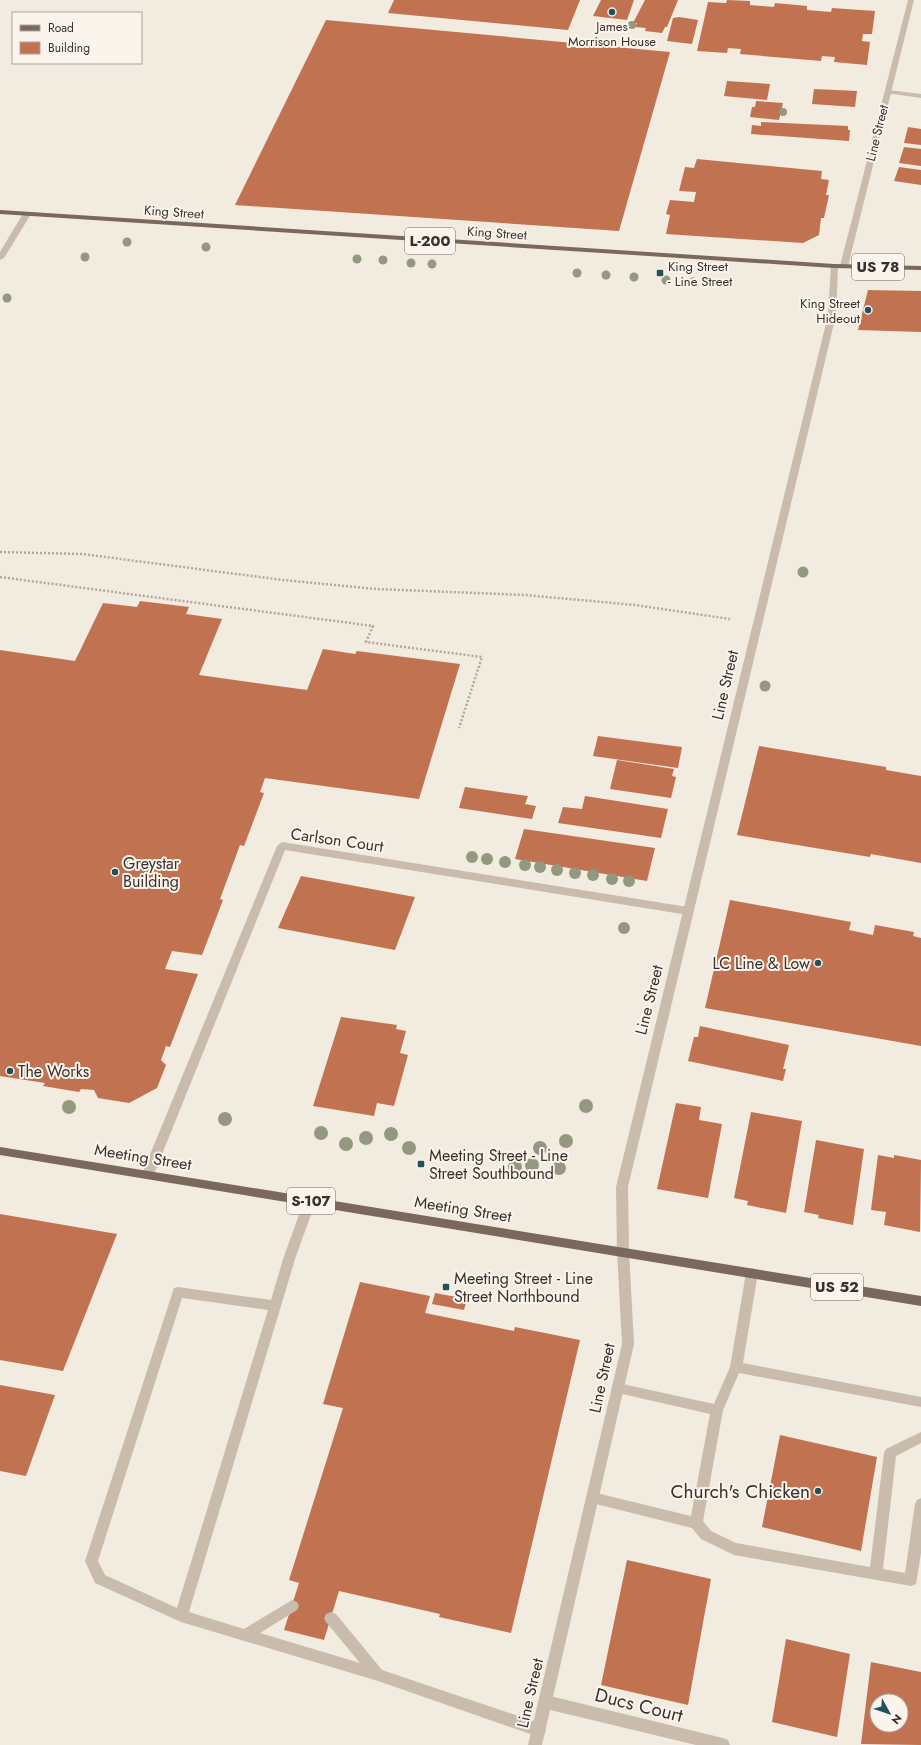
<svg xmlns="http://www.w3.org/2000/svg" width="921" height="1745" font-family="Jost,sans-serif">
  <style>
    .building { fill: #c17250; fill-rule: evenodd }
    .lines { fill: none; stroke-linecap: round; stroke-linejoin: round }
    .path { stroke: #b6a696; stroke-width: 2.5; stroke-dasharray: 2 2; stroke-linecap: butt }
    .service { fill: #cabcac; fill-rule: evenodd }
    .minor { fill: #cabcac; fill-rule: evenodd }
    .tertiary { fill: #cabcac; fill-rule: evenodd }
    .primary { fill: #7a685d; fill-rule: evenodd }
    .tree { fill: #93997f }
    .poi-dot { fill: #225259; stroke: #faf4ed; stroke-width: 1.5 }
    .labels { text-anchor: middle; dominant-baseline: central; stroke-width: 4; stroke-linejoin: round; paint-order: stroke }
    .far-poi-label { font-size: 13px; fill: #39302b; stroke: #faf4ed }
    .far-street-label { font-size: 13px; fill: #39302b; stroke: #faf4ed }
    .shield { fill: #faf4ed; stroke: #736b65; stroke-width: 1 }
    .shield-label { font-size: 15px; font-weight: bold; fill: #39302b }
    .street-label { font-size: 16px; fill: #39302b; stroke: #faf4ed }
    .poi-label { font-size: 16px; fill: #39302b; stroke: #faf4ed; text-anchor: start }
    .near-poi-label { font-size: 19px; fill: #39302b; stroke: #faf4ed; text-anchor: end }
    .near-street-label { font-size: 19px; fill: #39302b; stroke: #faf4ed }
  </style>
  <rect width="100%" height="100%" fill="#f2ebe0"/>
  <g class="building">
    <path d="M394,0H580L568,30L388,13Z"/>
    <path d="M601,0H634L627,20L593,16Z"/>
    <path d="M645,0H678L667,27H665L662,33L645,31L646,28L635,27L637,23H633Z"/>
    <path d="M727,0L750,1V5L774,7L775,3L807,6V10L831,12L832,8L875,11L872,34H863L862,41L870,42L867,65L834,62L835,57L822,56L821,61L740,54L741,49L728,48L727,53L697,51L708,2L726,3Z"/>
    <path d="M679,17L698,20L692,44L667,41L673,18Z"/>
    <path d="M326,20L670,52L619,231L235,205Z"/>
    <path d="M727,81L770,84L767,100L724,96Z"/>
    <path d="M814,89L857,91L855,107L812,104Z"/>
    <path d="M756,101L783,103L779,120L750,117L752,107H755Z"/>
    <path d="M761,122L848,126V130H850L849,141L751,134L752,125L761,126Z"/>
    <path d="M908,127L921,129V145L904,143Z"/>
    <path d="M904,147L921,149V166L899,163Z"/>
    <path d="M697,159L822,171L821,179L829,180L826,195H829L824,218H821L819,235L803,243L666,234L670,215L666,214L670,200L694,202L696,192L679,191L685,167L694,168Z"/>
    <path d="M899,167L921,170V185L894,181Z"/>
    <path d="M868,290L921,291V332L858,330Z"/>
    <path d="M140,601L189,607L186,614L222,619L199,675L307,690L323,649L355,654L357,651L460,664L419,799L265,778L260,792L264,793L244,846L240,845L220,899L223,900L202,955L172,951L165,969L198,974L170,1047L166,1046L161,1060L166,1065L157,1088L129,1103L98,1098L94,1090L81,1089L79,1092L43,1086L45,1083L0,1076V650L75,661L103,603L137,607Z"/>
    <path d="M598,736L682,747L678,768L593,756Z"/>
    <path d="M759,746L886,767V770L921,776V863L871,854L870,857L737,835Z"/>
    <path d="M617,760L674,769L672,776L676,777L671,798L610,789Z"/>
    <path d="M465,787L528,796L525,804L536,806L532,819L459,808Z"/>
    <path d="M585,796L668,809L661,838L558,823L563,807L582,809Z"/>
    <path d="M524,829L655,848L647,881L515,859Z"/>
    <path d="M301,876L415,897L395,950L278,928Z"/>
    <path d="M730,900L851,922L849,930L873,935L875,925L914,932L913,936L921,938V1046L705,1008Z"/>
    <path d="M341,1017L397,1025L396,1029L406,1031L400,1053L408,1055L394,1106L377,1103L374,1116L313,1106Z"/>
    <path d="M700,1026L789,1045L783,1069H786L783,1081L688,1061L694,1037H698Z"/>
    <path d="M676,1103L701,1107L699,1120L722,1124L708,1198L657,1189Z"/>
    <path d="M751,1112L802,1121L786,1213L747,1205L748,1201L734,1198Z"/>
    <path d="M816,1140L864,1149L853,1225L818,1218L819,1215L804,1212Z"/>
    <path d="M878,1155L894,1158V1155L921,1160L920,1232L884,1225L886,1212L871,1210Z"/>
    <path d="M0,1214L117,1234L63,1371L0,1360Z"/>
    <path d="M360,1282L430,1296L425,1313L514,1331L515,1327L580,1340L511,1633L439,1617L440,1614L339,1591L324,1640L284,1630L299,1583L289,1580L343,1408L323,1404Z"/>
    <path d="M435,1293L467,1299L464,1310L432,1304Z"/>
    <path d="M0,1385L55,1395L26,1476L0,1471Z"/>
    <path d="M780,1435L877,1457L861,1551L762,1527Z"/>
    <path d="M627,1560L711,1579L688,1705L601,1685Z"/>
    <path d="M786,1639L850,1654L837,1737L772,1722Z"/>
    <path d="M871,1662L921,1672V1745L861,1744ZM877,1701H901V1725H877Z"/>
  </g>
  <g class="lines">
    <g class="path">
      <path d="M0,552L82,554L283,580L376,589L525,595L635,605L730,619"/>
      <path d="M0,577L373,626L366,642L482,657L459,728"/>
    </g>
    <g class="service">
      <path d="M888,90L921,94V98L886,93L885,92Z"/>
      <path d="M282,842L688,907L693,911L688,915L285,850L154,1174L152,1177L148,1179L144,1177L142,1174L277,846Z"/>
      <path d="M310,1196L314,1198L316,1201L296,1256L189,1612L244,1629L292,1600L297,1602L299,1606L297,1610L260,1633L360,1663L326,1622L324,1618L326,1614L331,1612L336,1614L382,1670L539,1723L544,1725L546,1730L544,1735L539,1737L378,1681L181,1622L95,1583L85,1561L174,1288L178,1287L271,1300L284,1256L304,1201L306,1198ZM182,1298L268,1310L177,1608L105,1575L98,1561Z"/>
      <path d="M752,1268L756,1270L758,1273L743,1363L921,1397V1407L739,1373L723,1410L703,1521L711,1531L736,1543L870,1567L884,1453L886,1449L921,1432V1443L896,1456L883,1569L905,1573L915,1504L917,1500L921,1498V1553L916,1584L911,1586L734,1555L701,1539L692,1528L588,1502L586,1498L588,1494L592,1492L691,1516L710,1414L618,1393L614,1392L612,1388L614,1384L618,1383L714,1404L730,1367L746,1273L748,1270Z"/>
      <path d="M546,1695L723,1738L728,1740L730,1745H696L546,1709L541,1707L539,1702L541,1697Z"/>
    </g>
    <g class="minor">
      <path d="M908,0H914L848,266L844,268L840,266Z"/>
      <path d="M831,264H837L838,266L836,315L628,1187L629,1251L634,1344L542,1745H528L622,1344L617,1251L616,1187L828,315Z"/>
    </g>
    <path class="tertiary" d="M24,212L31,214L4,258L0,260V252Z"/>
    <g class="primary">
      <path d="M0,210L834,264L921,266V270L834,268L0,214Z"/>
      <path d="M0,1147L921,1296V1306L0,1155Z"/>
    </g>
  </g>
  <g class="tree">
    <circle cx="632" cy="25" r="4"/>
    <circle cx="783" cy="112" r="4"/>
    <circle cx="127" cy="242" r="4.5"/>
    <circle cx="206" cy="247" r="4.5"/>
    <circle cx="85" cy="257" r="4.5"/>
    <circle cx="357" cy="259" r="4.5"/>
    <circle cx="383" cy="260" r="4.5"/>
    <circle cx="411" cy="263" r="4.5"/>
    <circle cx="432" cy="264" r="4.5"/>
    <circle cx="577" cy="273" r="4.5"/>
    <circle cx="606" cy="275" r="4.5"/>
    <circle cx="634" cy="277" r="4.5"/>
    <circle cx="666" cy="280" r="4.5"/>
    <circle cx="693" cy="282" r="4.5"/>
    <circle cx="7" cy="298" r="4.5"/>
    <circle cx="803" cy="572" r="5.5"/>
    <circle cx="765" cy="686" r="5.5"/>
    <circle cx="472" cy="857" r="6"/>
    <circle cx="487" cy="859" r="6"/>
    <circle cx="505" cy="862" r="6"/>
    <circle cx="525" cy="865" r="6"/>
    <circle cx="540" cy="867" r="6"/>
    <circle cx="557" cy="870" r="6"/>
    <circle cx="575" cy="873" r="6"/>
    <circle cx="593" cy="875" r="6"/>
    <circle cx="612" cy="879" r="6"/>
    <circle cx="629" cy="881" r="6"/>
    <circle cx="624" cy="928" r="6"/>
    <circle cx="586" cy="1106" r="7"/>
    <circle cx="69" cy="1107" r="7"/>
    <circle cx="225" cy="1119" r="7"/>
    <circle cx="321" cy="1133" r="7"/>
    <circle cx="391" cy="1134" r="7"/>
    <circle cx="366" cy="1138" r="7"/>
    <circle cx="566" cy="1141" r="7"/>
    <circle cx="346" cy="1144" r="7"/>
    <circle cx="409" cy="1148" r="7"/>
    <circle cx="540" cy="1148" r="7"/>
    <circle cx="532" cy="1165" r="7"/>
    <circle cx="515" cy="1167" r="7"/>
    <circle cx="559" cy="1168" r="7"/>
  </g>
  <g class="poi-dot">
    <circle cx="612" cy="12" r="4"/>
    <rect x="656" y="269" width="8" height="8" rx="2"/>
    <circle cx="868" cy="310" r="4"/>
    <circle cx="115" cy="872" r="4"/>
    <circle cx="818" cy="963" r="4"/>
    <circle cx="10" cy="1071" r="4"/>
    <rect x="417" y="1160" width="8" height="8" rx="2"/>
    <rect x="442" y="1283" width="8" height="8" rx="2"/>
    <circle cx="818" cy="1491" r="4"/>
  </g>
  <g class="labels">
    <g class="far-poi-label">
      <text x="612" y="26">James<tspan x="612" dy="15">Morrison House</tspan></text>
      <text x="668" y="266" text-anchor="start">King Street<tspan x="668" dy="15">- Line Street</tspan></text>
      <text x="860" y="303" text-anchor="end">King Street<tspan x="860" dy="15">Hideout</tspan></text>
    </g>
    <g class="far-street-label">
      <text transform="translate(877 133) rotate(-76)">Line Street</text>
      <text transform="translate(174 212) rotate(4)">King Street</text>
      <text transform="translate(497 233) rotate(4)">King Street</text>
    </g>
    <g class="shield">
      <rect x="405" y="228" width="50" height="26" rx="3"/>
      <rect x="852" y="254" width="52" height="26" rx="3"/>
      <rect x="287" y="1188" width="48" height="26" rx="3"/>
      <rect x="811" y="1274" width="52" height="26" rx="3"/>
    </g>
    <g class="shield-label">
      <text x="430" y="241">L-200</text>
      <text x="878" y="267">US 78</text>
      <text x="311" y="1201">S-107</text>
      <text x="837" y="1287">US 52</text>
    </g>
    <g class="street-label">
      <text transform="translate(725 685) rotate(-77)">Line Street</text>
      <text transform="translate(337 840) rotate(8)">Carlson Court</text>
      <text transform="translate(649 1000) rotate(-76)">Line Street</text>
      <text transform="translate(143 1157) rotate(9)">Meeting Street</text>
      <text transform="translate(463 1209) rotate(9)">Meeting Street</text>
      <text transform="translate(602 1378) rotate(-78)">Line Street</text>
      <text transform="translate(530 1693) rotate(-77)">Line Street</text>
    </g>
    <g class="poi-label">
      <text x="123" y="863">Greystar<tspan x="123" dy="18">Building</tspan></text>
      <text x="810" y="963" text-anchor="end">LC Line &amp; Low</text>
      <text x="18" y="1071">The Works</text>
      <text x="429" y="1155">Meeting Street - Line<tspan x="429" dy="18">Street Southbound</tspan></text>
      <text x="454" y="1278">Meeting Street - Line<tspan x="454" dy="18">Street Northbound</tspan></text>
    </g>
    <g class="near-poi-label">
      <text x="810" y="1491">Church's Chicken</text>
    </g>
    <g class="near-street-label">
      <text transform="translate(639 1705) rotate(14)">Ducs Court</text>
    </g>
  </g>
  <rect x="12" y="12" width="130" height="52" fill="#faf4ed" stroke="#ada69f"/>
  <rect x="20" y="25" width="20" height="6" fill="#7a685d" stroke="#ada69f"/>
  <text x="48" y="32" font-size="12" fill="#39302b">Road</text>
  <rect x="20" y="42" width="20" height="12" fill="#c17250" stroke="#ada69f"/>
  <text x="48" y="52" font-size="12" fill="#39302b">Building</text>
  <g transform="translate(889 1713) rotate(130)"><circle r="19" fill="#faf4ed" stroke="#ada69f"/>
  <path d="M0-3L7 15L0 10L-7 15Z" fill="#225259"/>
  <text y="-6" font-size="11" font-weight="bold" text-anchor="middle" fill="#39302b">N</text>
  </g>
</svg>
